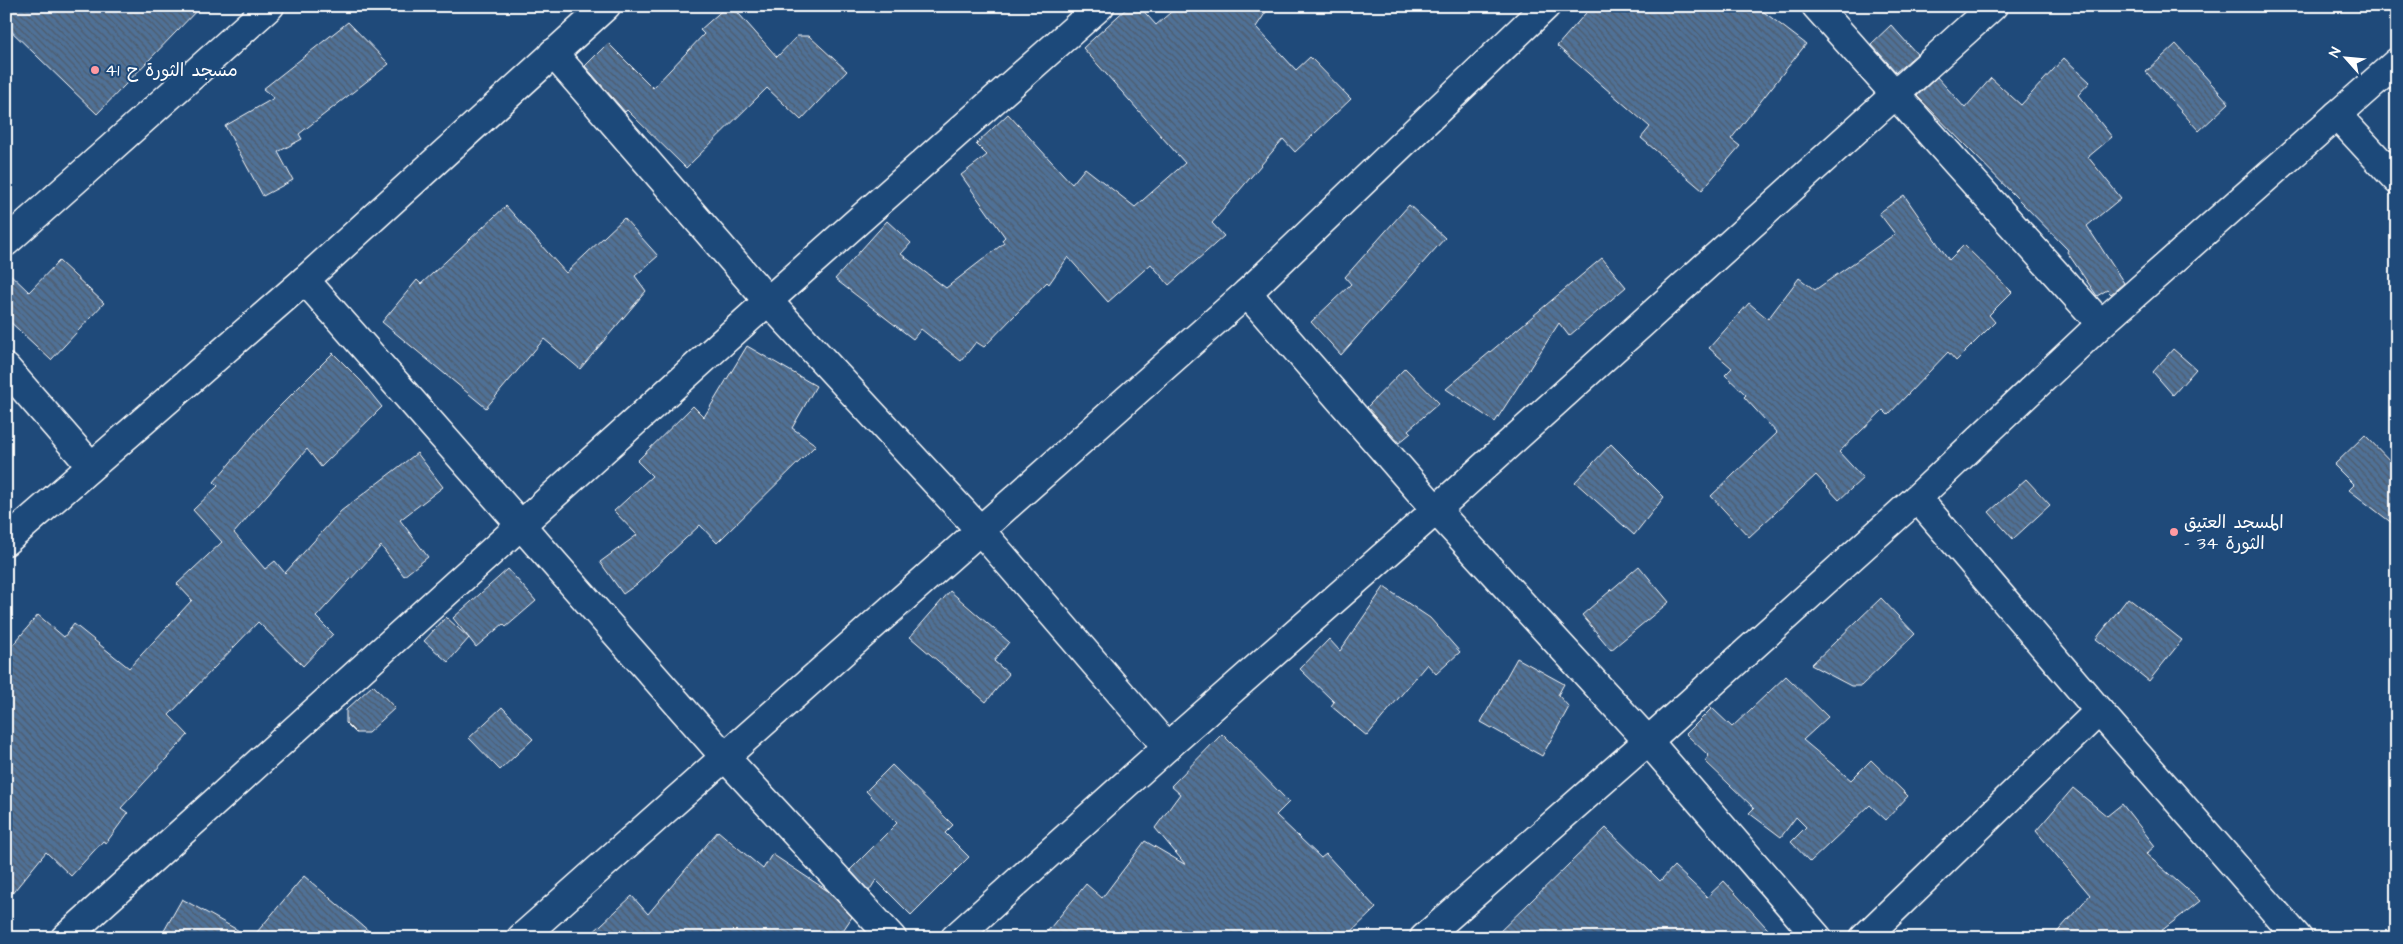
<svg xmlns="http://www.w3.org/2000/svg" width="2403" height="944" font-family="'Architects Daughter','Playpen Sans Arabic',sans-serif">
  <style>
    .building { fill: url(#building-back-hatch); stroke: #fff }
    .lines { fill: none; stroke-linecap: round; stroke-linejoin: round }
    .minor-casing { stroke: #fff; stroke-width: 31 }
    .minor { stroke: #1f4a7a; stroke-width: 28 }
    .poi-dot { fill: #ff9aa2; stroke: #1f4a7a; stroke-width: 2 }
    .labels { text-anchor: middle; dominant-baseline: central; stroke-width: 4; stroke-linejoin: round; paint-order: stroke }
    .poi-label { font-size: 18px; fill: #fff; stroke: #1f4a7a; text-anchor: start }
  </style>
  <defs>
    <pattern id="building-back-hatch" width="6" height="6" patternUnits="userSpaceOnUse" patternTransform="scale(1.25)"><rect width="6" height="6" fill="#507197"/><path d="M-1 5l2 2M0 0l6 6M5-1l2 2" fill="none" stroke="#4e5b6a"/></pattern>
  </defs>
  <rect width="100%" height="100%" fill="#1f4a7a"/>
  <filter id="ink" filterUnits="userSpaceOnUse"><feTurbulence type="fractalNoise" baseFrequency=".02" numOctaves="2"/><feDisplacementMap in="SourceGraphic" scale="10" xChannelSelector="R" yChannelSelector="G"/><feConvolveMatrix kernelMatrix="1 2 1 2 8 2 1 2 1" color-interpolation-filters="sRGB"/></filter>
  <g filter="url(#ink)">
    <g class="building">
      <path d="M6,6H201L97,114L6,26Z"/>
      <path d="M727,6H732L777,57L797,36H809L847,71L801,120L767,88L686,168L627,110L625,112L585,66L608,43L653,88L704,34L700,30Z"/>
      <path d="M1129,6H1139L1156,25L1178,6H1270L1256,27L1296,70L1310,57L1351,99L1295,152L1283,139L1212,223L1224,236L1169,285L1151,264L1108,302L1068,257L1049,284L1047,282L984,347L976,342L961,361L921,329L913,339L835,279L887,221L911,243L901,254L946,288L1004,243L1002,240L1005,237L961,175L987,155L976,144L1008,114L1072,184L1085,168L1135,207L1185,163L1083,48Z"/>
      <path d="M1592,6H1756L1806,44L1731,139L1740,146L1702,190L1641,138L1650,127L1557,46Z"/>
      <path d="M348,22L389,64L299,134L302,139L278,152L293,180L263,196L225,126L274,98L263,89Z"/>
      <path d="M1891,25L1917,54L1896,72L1871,44Z"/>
      <path d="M2176,44L2229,103L2199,131L2146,72Z"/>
      <path d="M2064,58L2090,82L2078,95L2112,137L2088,157L2121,198L2087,226L2124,283L2111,294L2107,290L2097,296L2067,252L2068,250L1917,96L1937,77L1965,108L1991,78L2021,105Z"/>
      <path d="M1904,195L1949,260L1964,245L2012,292L1989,315L1995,322L1956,361L1948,352L1888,415L1883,410L1839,452L1863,478L1839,500L1816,475L1749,537L1711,496L1777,433L1744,397L1746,395L1725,375L1732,368L1709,348L1749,303L1768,319L1799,278L1815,290L1895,234L1879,213Z"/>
      <path d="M1409,205L1445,238L1341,355L1311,322L1351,284L1345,277Z"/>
      <path d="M506,206L566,273L624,218L658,256L635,276L646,291L580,369L544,339L486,408L382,322L417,280L421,284Z"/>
      <path d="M1602,258L1626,287L1569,336L1559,323L1495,422L1446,389Z"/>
      <path d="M59,261L104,303L51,360L6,318V270L29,292Z"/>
      <path d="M747,346L816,386L792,428L816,445L717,543L700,525L637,584L623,594L600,562L637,535L614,511L652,476L637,461L693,406L704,417Z"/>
      <path d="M2173,349L2196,369L2173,395L2153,372Z"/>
      <path d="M333,353L361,381L382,407L321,467L307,449L234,533L265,569L275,561L285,573L341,511L417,453L443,487L400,520L428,557L404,576L381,546L316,617L333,634L303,666L258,622L169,715L188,735L121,808L128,813L106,843L103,841L71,876L46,852L6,901V653L38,615L64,637L74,624L129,668L192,600L177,584L222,542L193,510L218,486L214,482L267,419Z"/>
      <path d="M1405,368L1439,403L1408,430L1411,433L1399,443L1367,407Z"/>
      <path d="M2365,435L2397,468V527L2349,490L2354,485L2334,465Z"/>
      <path d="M1611,444L1664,497L1634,535L1575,482Z"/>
      <path d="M2026,479L2050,505L2013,539L1989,512Z"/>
      <path d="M1639,566L1669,602L1611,650L1582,615Z"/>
      <path d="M508,569L536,601L506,627L503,624L476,647L469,638L448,662L424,641L446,617L469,638L453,618Z"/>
      <path d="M1384,587L1430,618L1460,652L1436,674L1427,664L1367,736L1331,706L1334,702L1300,669L1329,639L1340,651Z"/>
      <path d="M950,591L1009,642L994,661L1009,674L986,702L910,637Z"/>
      <path d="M1881,598L1915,634L1861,686H1851L1811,665Z"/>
      <path d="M2128,598L2182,640L2149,681L2096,639Z"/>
      <path d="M1517,658L1564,684L1558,695L1569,707L1542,756L1481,722Z"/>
      <path d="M1786,676L1828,717L1803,740L1851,780L1871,760L1908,796L1886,820L1870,805L1810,862L1791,842L1806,827L1796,817L1781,837L1749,813L1754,808L1705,761L1709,756L1686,734L1712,708L1732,727Z"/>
      <path d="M373,685L395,708L368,733H356L346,723V710Z"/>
      <path d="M502,707L533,739L500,770L469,738Z"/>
      <path d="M1222,734L1289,802L1276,815L1321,858L1326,854L1376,908L1345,938H1042L1086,884L1102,898L1145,841L1186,865L1155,828L1180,794L1171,786Z"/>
      <path d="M892,765L953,825L945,833L969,857L911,915L876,880L869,891L850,870L897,823L866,791Z"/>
      <path d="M2073,788L2107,816L2122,804L2155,846L2146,854L2200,901L2152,938H2052L2090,895L2036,831Z"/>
      <path d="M1606,828L1660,881L1674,866L1707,897L1724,881L1776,938H1493Z"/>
      <path d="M718,831L763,869L772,854L828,891L852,917L838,938H587L632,896L648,914Z"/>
      <path d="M304,876L377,938H160L182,899L252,938Z"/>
    </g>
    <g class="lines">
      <defs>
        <g id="minor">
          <path d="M1816,6L2101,324"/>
          <path d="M553,53L768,301L980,530L1167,747"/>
          <path d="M2337,115L2397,180"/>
          <path d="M6,242L270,6"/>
          <path d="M305,280L724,756L892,938"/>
          <path d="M1247,293L1436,510L1648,741L1818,938"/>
          <path d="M6,368L91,466"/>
          <path d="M1917,498L2099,711L2298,938"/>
          <path d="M6,541L305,280L606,6"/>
          <path d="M65,938L768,301L1100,6"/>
          <path d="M521,938L1247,293L1546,6"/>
          <path d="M955,938L1167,747L1436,510L1993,6"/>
          <path d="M1424,938L1648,741L1917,498L2101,324L2397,62"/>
          <path d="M1864,938L2099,711"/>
        </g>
      </defs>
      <use href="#minor" class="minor-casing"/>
      <use href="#minor" class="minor"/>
    </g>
  </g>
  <g class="poi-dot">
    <circle cx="95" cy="70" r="5"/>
    <circle cx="2174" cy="532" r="5"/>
  </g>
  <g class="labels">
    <g class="poi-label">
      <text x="105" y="70">مسجد الثورة ح 41</text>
      <text x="2184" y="522">المسجد العتيق<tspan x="2184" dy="21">- الثورة 34</tspan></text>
    </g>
  </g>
  <rect width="2403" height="944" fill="none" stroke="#1f4a7a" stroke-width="25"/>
  <rect x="12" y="12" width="2378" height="919" fill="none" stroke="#fff" stroke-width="2" filter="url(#ink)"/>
  <g transform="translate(2346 58) rotate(297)" stroke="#1f4a7a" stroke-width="4" paint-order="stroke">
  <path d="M0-4L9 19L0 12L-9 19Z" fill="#ffffff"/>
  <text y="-8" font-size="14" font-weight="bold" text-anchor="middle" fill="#ffffff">N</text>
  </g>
</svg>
